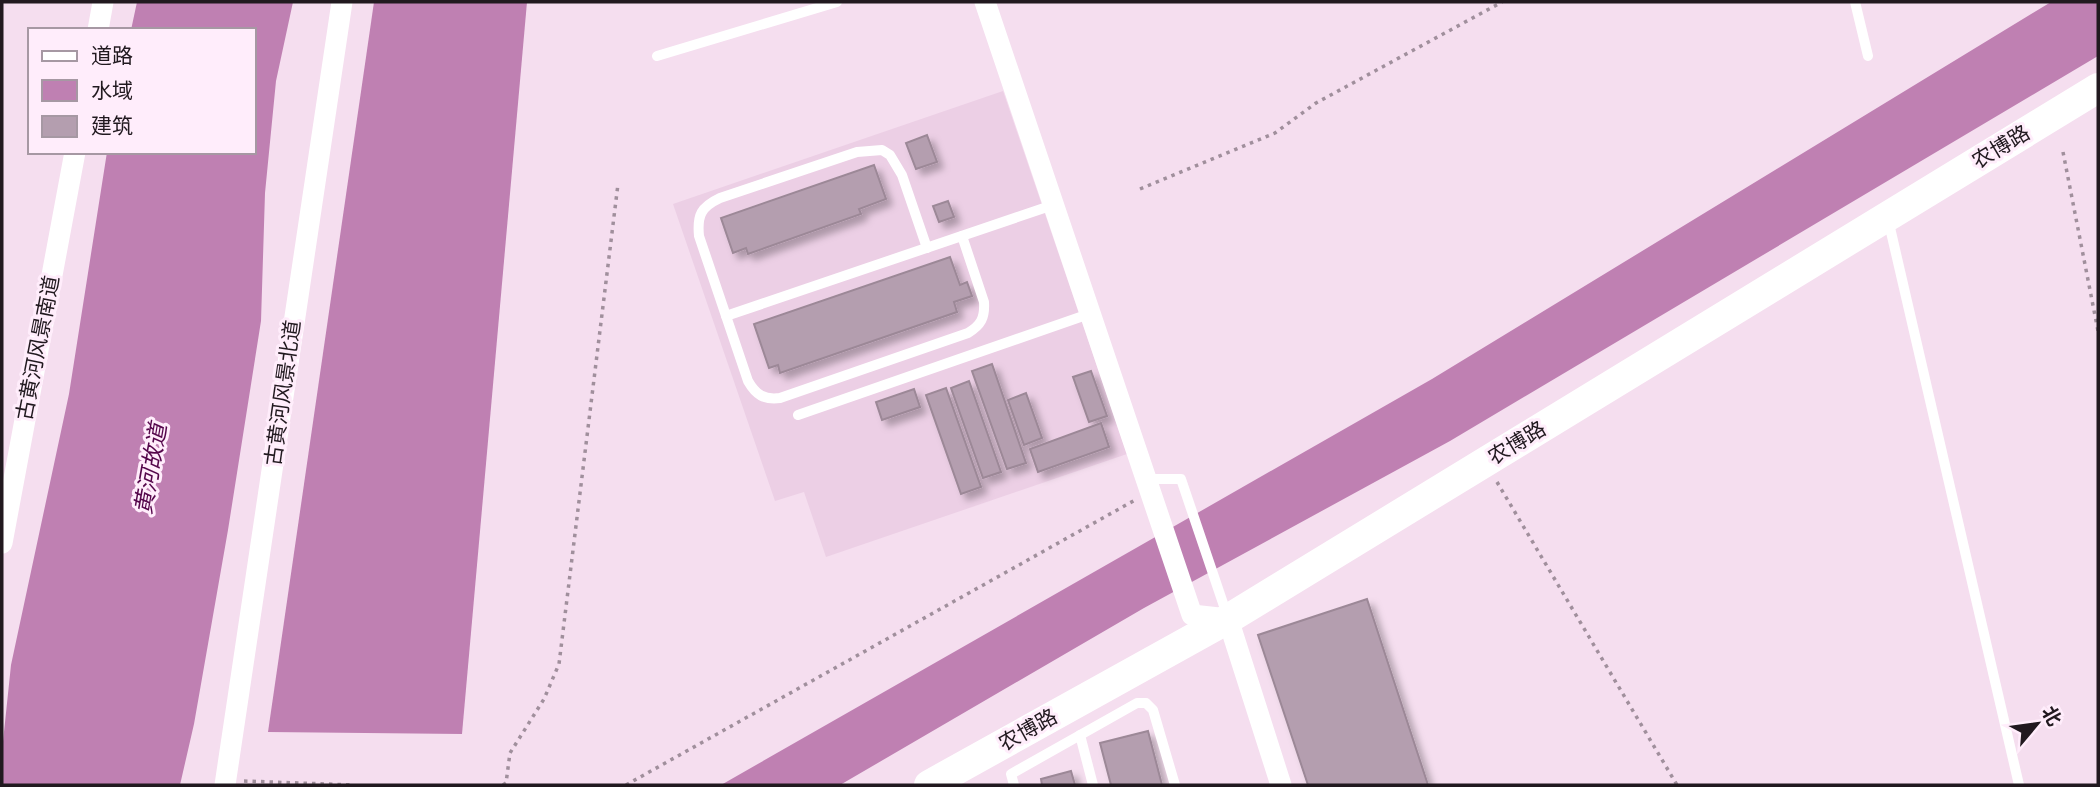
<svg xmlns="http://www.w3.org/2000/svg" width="2100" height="787" font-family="'Times New Roman','Noto Sans SC',serif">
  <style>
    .built { fill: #eccfe5 }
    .water { fill: #bf80b2 }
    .building { fill: #b49eaf; stroke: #9c8897; stroke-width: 2; filter: url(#shadow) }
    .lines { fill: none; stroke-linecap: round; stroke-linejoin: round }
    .path { stroke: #a08f9c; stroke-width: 3.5; stroke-dasharray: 3.5 5; stroke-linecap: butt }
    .lane { stroke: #fff; stroke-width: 10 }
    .street { stroke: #fff; stroke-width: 21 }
    .secondary { stroke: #fff; stroke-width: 30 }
    .labels { text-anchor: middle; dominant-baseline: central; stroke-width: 6; stroke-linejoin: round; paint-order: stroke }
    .street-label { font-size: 21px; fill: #21191f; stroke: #ffedfb }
    .water-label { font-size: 23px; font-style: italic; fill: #55064b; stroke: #ffedfb }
  </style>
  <defs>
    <filter id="shadow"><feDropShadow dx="6" dy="6" stdDeviation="3.5" flood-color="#0004"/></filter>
  </defs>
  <rect width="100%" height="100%" fill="#f5deef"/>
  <path class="built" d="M1003,91L1127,454L826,557L804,492L775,501L673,204Z"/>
  <g class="water">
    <path d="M137,2H293L276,81L265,193L261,321L228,530L194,724L180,785H2V751L11,665L69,394L107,152H254V30H131Z"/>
    <path d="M374,2H527L462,734L268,732Z"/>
    <path d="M2051,2H2098V56L1450,441L1144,608L840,785H721L1432,379Z"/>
  </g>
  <g class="building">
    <path d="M927,135L937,162L916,169L906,143Z"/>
    <path d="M874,165L886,199L859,209L861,214L748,254L746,248L733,253L721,218Z"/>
    <path d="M948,201L954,217L939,222L933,206Z"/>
    <path d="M950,257L960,285L967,282L972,296L954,302L957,312L780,373L778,365L769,368L754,324Z"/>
    <path d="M992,364L1026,463L1007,469L972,371Z"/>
    <path d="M1091,371L1107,416L1089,422L1073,377Z"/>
    <path d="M969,381L1001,472L983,478L951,388Z"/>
    <path d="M946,388L981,487L961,494L926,395Z"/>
    <path d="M914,389L920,407L882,420L876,402Z"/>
    <path d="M1026,393L1042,438L1024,445L1008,400Z"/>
    <path d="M1101,423L1109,447L1038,472L1030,449Z"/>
    <path d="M1367,599L1428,785H1308L1258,635Z"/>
    <path d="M1148,731L1162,785H1111L1100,743Z"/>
    <path d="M1071,771L1075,785H1042L1041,779Z"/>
  </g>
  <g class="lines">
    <g class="path">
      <path d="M2063,152L2098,331"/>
      <path d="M1140,189L1275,133L1316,103L1502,2"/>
      <path d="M1497,482L1677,785"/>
      <path d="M244,781L353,785"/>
      <path d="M503,785L506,783L510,753L544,699L559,664L618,184"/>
      <path d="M626,785L1135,500"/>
    </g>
    <g class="lane">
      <path d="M1855,2L1868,56"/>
      <path d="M657,56L837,2"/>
      <path d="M1888,219L2019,785"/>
      <path d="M927,248L902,175L890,155L882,150L857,152L720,198C701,207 697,215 699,236L748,381C756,395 764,400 780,398L968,333C981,325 985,318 984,302L962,236"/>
      <path d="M726,316L1053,205"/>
      <path d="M798,415L1089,314"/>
      <path d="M1145,479H1181L1228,618"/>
      <path d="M1080,735L1093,785"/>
      <path d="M1014,785L1011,774L1137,703H1146L1153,710L1175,785"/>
    </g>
    <g class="street">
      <path d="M985,2L1192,615L1228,619L1281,785"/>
      <path d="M98,30L103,2"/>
      <path d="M2,543L75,152"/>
      <path d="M225,785L342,2"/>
    </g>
    <path class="secondary" d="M929,785L1228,619L2098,88"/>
  </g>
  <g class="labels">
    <g class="street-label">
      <text transform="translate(2001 147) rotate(-31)">农博路</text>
      <text transform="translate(38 348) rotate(-79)">古黄河风景南道</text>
      <text transform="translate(283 393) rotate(-82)">古黄河风景北道</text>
      <text transform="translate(1517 443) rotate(-31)">农博路</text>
      <text transform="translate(1028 730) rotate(-29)">农博路</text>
    </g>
    <g class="water-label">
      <text transform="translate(151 469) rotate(-80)">黄河故道</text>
    </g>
  </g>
  <rect width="2100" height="787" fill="none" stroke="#21191f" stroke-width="7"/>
  <rect x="28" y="28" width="228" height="126" fill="#ffedfb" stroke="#a698a3" stroke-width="2"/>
  <rect x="42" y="51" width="35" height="10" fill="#ffffff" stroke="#a698a3" stroke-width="2"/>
  <text x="91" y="63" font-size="21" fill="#21191f">道路</text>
  <rect x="42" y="80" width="35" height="21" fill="#bf80b2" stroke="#a698a3" stroke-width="2"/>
  <text x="91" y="98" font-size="21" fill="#21191f">水域</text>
  <rect x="42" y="116" width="35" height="21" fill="#b49eaf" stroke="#a698a3" stroke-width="2"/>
  <text x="91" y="133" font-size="21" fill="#21191f">建筑</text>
  <g transform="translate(2037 724) rotate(61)" stroke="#ffedfb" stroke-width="5" paint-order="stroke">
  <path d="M0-5L12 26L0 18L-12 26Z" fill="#21191f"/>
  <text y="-10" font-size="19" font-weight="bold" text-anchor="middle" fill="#21191f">北</text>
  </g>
</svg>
